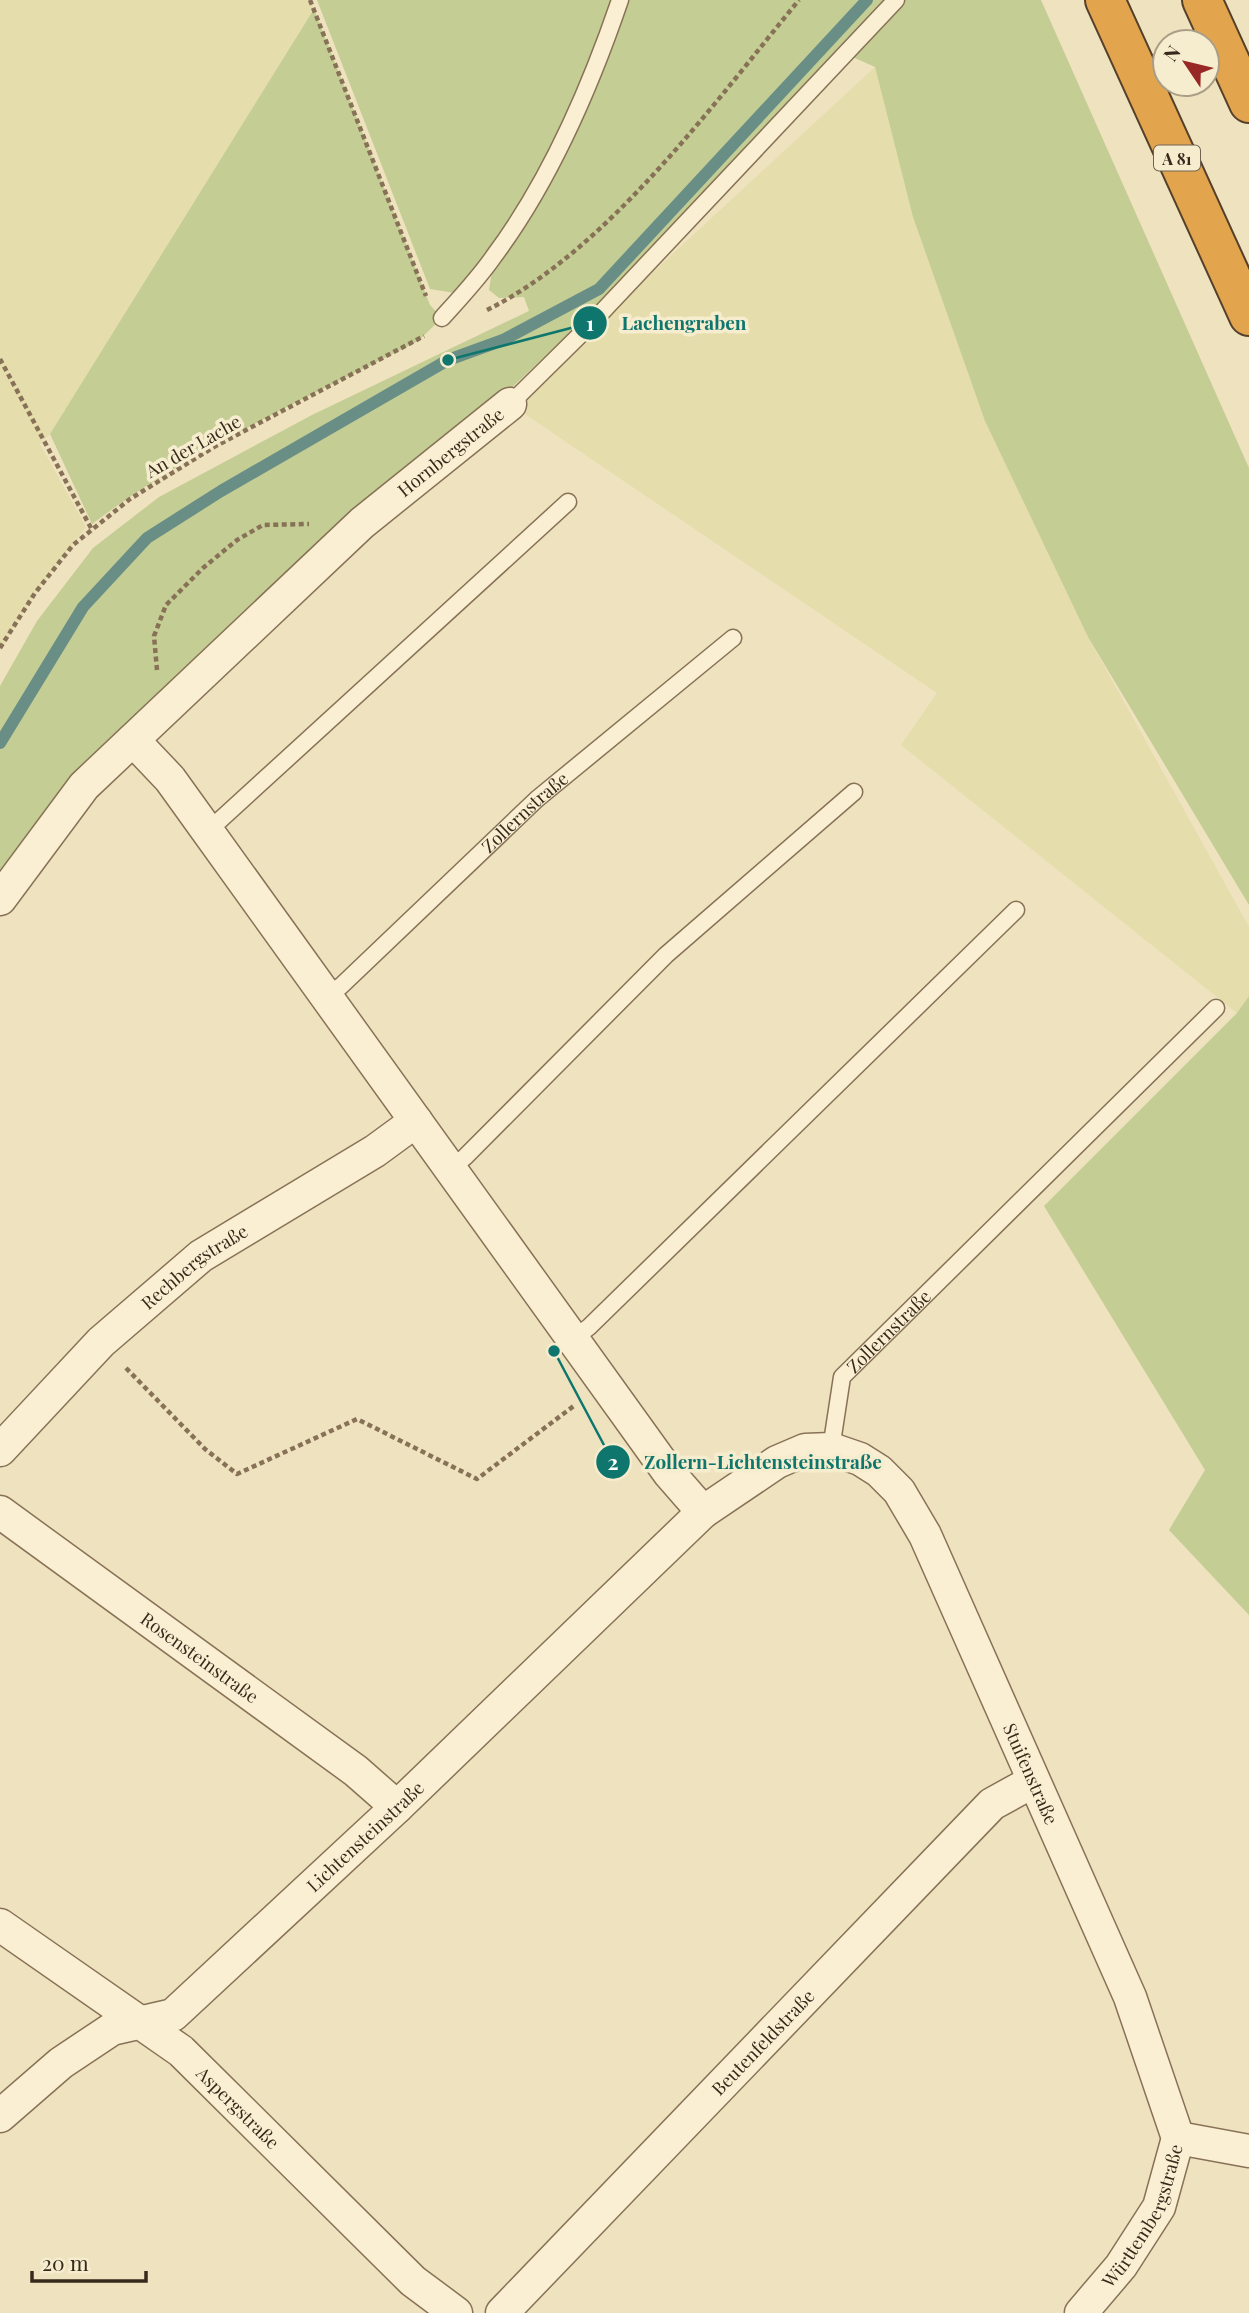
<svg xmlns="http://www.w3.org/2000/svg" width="1249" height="2313" font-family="'Playfair Display',serif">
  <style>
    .farmland { fill: #e5ddac }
    .green { fill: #c4cd93 }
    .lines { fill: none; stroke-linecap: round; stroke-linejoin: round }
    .stream { stroke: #698e86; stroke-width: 12 }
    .lane-casing { stroke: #887257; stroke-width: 19 }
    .street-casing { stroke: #887257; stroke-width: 35 }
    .highway-casing { stroke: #55402b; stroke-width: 42 }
    .path { stroke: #887257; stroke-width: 4.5; stroke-dasharray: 5 3.5; stroke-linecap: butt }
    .lane { stroke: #faefd2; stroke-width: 16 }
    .street { stroke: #faefd2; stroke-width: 32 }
    .highway { stroke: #e2a44c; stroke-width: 38 }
    .labels { text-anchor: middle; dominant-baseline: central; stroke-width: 7; stroke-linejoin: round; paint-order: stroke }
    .shield { fill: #f6ecce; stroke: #706451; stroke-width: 2 }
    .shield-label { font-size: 16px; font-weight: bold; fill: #372a1c }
    .street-label { font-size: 18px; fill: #372a1c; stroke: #f6ecce }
    .leader { fill: none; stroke: #0f766e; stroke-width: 2.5 }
    .callout-dot { fill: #0f766e; stroke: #f6ecce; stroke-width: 2.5 }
    .mark-label { font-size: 21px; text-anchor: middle; font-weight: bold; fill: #fff }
    .callout-label { font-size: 19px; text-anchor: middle; font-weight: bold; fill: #0f766e; stroke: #f6ecce; stroke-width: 7; stroke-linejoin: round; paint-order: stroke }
  </style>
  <rect width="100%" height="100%" fill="#efe2bf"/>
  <g class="farmland">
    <path d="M0,0H310L314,9L50,434L40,444L86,527L35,593L0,651Z"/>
    <path d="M875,67L913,217L985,421L1088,637L1249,927V996L1237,1013L901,745L937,693L510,404Z"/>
  </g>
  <g class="green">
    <path d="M317,0H1041L1249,468V905L1088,637L985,421L913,217L875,67L839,51L578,325L502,397L202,655L57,796L0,878V686L37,621L93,548L159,497L312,415L529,311L524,297L499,298L489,290L494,258L455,293L430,289Z"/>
    <path d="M314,9L430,305L442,318L418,341C308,398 191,449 92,524L50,434Z"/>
    <path d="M1249,996V1615L1169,1530L1205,1470L1044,1206L1237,1013Z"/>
  </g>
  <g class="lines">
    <path class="stream" d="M0,743L83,607L147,538L221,491L448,360L503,340L599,289L867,0"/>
    <defs>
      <g id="lane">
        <path d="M442,318C460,298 479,278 494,256C550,181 590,88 620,0"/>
        <path d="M510,404L584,331L896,0"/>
        <path d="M208,831L568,502"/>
        <path id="s1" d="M326,996L341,986L537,799L733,638"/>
        <path d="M450,1169L465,1157L666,955L854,792"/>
        <path d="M573,1339L589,1327L1016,910"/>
        <path id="s2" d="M831,1449L842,1377L1216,1008"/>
      </g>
      <g id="street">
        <path d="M133,740L170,779L669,1473L703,1512"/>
        <path id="s3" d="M0,899L84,786L362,523L510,404"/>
        <path id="s4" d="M0,1450L101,1342L201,1256L375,1151L416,1121"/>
        <path id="s5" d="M0,1512L356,1771L397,1807"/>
        <path id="s6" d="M0,1925L181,2051L413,2281L456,2313"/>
        <path id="s7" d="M0,2116L61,2063L112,2029L173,2015L397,1807L703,1512L777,1462L805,1450L831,1449L860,1459L879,1471L899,1491L925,1535L1130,1997L1178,2138"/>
        <path d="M1178,2138L1249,2151"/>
        <path id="s8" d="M502,2313L992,1804L1032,1782"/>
        <path id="s9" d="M1081,2313L1121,2266L1159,2207L1178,2138"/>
      </g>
      <g id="highway">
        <path d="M1105,0L1249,316"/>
        <path d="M1202,0L1249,103"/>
      </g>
    </defs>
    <use href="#lane" class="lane-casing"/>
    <use href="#street" class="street-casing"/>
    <use href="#highway" class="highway-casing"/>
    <g class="path">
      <path d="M310,0L426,296"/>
      <path d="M487,310C608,250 714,103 799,0"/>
      <path d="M0,359L91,528"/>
      <path d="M0,648L35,593L73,545L130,499L214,447L424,336"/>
      <path d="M157,670L154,636L166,605L203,568L237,540L263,525L309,524"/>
      <path d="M126,1368L205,1449L237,1474L357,1419L477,1479L575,1405"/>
    </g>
    <use href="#lane" class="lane"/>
    <use href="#street" class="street"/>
    <use href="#highway" class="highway"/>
  </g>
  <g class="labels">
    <rect class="shield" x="1154" y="145.5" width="46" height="25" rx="5"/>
    <g class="shield-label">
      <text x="1177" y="158">A 81</text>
    </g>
    <g class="street-label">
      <text transform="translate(193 446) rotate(-30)">An der Lache</text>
      <text stroke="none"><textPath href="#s3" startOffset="637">Hornbergstraße</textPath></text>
      <text stroke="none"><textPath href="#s1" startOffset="271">Zollernstraße</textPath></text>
      <text stroke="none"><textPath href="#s4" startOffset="268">Rechbergstraße</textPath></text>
      <text stroke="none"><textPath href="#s2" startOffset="138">Zollernstraße</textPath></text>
      <text stroke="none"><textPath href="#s5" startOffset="247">Rosensteinstraße</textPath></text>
      <text stroke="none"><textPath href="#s7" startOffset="1475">Stuifenstraße</textPath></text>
      <text stroke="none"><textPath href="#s7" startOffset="467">Lichtensteinstraße</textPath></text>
      <text stroke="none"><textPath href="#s8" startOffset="376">Beutenfeldstraße</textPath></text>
      <text stroke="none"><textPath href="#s6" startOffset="301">Aspergstraße</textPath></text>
      <text stroke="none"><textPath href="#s9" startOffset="117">Württembergstraße</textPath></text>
    </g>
  </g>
  <path class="leader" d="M448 360L590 323M554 1351L613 1462"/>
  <g class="callout-dot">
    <circle cx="448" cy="360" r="7"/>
    <circle cx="554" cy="1351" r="7"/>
    <circle cx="590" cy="323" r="18"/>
    <circle cx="613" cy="1462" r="18"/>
  </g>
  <g class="mark-label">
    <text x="590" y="331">1</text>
    <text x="613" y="1470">2</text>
  </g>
  <g class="callout-label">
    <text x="684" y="330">Lachengraben</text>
    <text x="763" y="1469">Zollern-Lichtensteinstraße</text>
  </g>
  <g transform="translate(1186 63) rotate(305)"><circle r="33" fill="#f6ecce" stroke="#aa9e87" stroke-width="2"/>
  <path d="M0-5L12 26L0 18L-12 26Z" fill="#982825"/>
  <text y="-10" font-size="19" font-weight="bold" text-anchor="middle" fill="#372a1c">N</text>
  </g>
  <path d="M32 2271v10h114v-10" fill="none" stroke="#372a1c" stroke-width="3.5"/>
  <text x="42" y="2271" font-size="21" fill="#372a1c" stroke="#f6ecce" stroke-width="5" paint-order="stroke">20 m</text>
</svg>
